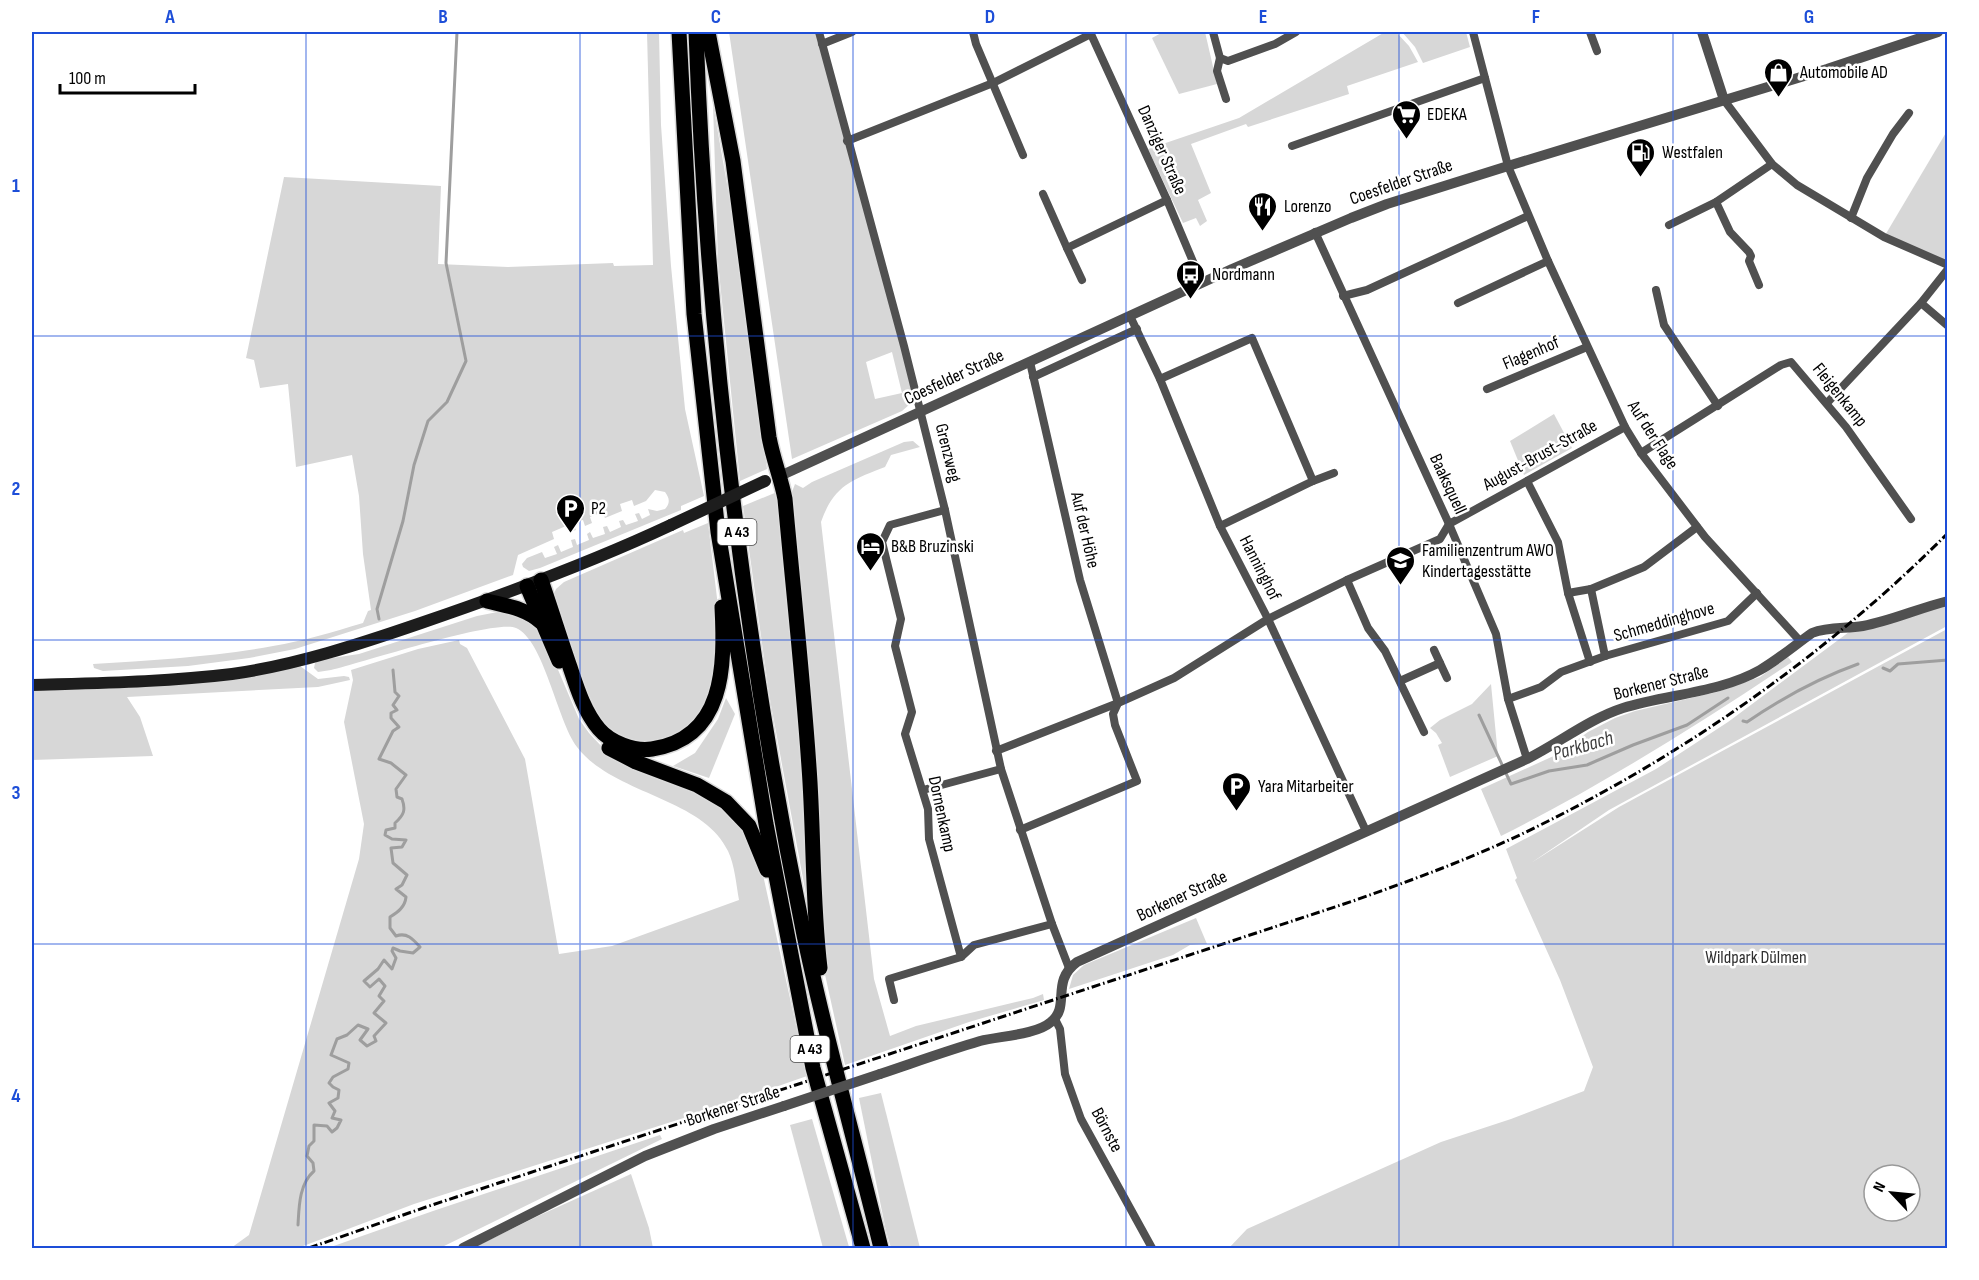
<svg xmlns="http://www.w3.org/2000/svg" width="1979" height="1280" font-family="'Sofia Sans Condensed',sans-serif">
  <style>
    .green { fill: #d7d7d7; fill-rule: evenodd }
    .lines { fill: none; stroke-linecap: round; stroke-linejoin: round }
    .stream { stroke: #9e9e9e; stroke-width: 3 }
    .motorway-casing { stroke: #dbdbdb; stroke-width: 18 }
    .minor { stroke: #505050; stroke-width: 8 }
    .tertiary { stroke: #505050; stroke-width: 10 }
    .secondary { stroke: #1d1d1d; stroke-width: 12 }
    .motorway { stroke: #000; stroke-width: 15 }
    .rail { stroke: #000; stroke-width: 3; stroke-dasharray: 9 3 1.5 3; stroke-linecap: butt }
    .tertiary-bridge { stroke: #505050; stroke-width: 10 }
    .secondary-bridge { stroke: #1d1d1d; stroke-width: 12 }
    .grid { fill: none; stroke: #1d4ed8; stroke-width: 1.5; stroke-opacity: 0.55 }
    .labels { text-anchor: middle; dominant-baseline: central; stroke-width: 5; stroke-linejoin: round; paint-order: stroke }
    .shield { fill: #fff; stroke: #4c4c4c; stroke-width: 1.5 }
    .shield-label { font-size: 16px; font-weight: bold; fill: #000 }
    .poi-label { font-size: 18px; fill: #000; stroke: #fff; text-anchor: start }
    .street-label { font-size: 18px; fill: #000; stroke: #fff }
    .park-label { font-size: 18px; fill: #2e2e2e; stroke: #fff }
    .water-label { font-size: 20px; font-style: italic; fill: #3f3f3f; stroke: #fff }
    .neatline { fill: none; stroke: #1d4ed8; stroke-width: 2 }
    .grid-label { font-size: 20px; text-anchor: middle; font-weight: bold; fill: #1d4ed8 }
  </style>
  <rect width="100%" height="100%" fill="#fff"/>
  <g class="green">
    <path d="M647,32H659L661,125L671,266L685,409L704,496L681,506V510L540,568L529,571L523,567L522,564L527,558L542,552L545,558L557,554L554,547L558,545L561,552L573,547L571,540L575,539L577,545L589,540L587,534L590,532L593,538L605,534L603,527L607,526L610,532L621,527L619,521L623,520L626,525L638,521L635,514L639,513L642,519L650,515L648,509L657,511L665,509C670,503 670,499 665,492L655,490L646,501L634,506L632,500L620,504L622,511L605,518L602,512L590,517L592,523L585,526L583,520L573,523L576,530L569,532L566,526L552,532L554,539L518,555L513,575L415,611L295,649L249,658L188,666L103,671L94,668L93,664C153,660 214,657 273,646C303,641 333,632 363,623L368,611L371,610L363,554L359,496L352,455L296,467L288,384L260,388L254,360L246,358L284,177L441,186L438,264L508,267L613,263L614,266L653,265Z"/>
    <path d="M729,32H819L915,392L908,394L910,404L902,411L792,459ZM892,352L902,393L875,399L866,362Z"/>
    <path d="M1163,32H1205L1217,84L1179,94L1152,38Z"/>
    <path d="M1385,32H1396L1409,46L1418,62L1347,86L1349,94L1248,127L1246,124L1191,144L1211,193L1198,200L1207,221L1200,226L1196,218L1183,223L1148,149L1239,118Z"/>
    <path d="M1402,32H1466L1470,47L1423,63L1415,47Z"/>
    <path d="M713,104L742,270L767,469L740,481L718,262Z"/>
    <path d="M1947,131V265L1884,237Z"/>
    <path d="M1554,414L1572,448L1524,475L1510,441Z"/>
    <path d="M913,441L920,447L891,455L885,467C852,480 834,485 821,522L874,979L890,1036L916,1026L1033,998L1043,994L1044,1000L969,1022L845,1065L824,970L790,497L795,484L803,488L812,482L904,442Z"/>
    <path d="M777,492L779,498L809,809V911L769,694L743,506Z"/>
    <path d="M708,523L717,598L718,637L716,678L698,722L664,743H629L596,721L553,596L556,589L564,582L683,530L684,533Z"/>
    <path d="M1947,605V626L1609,810L1531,863L1619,807L1947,629V1248H1229L1247,1229L1441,1142L1511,1119L1584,1091L1593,1067L1560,980L1515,880L1517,878L1506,849L1656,769L1728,722L1849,632ZM1874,1175H1910V1211H1874Z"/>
    <path d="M508,610L534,622L553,658L579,719L589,733L603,748L708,795L745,828L760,861L807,1076L715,1108L414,1204L298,1248H231L249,1235L359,859L364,824L344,722L353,680L351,670L418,649L459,640L460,644L467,648L525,759L559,954L612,946L739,900C736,884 735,866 728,851C702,797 614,795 577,747C557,720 544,640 516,628C494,619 362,663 331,670L318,672L314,668L315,663L319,660L359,654L477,616Z"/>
    <path d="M1788,657L1792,662C1698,725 1602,785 1501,836L1481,789L1558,754L1588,732L1615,718L1635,711L1717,692L1760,677Z"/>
    <path d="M300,666L318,679L344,676L349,677L350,680L318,687L127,697L140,717L153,756L32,760V691L78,689Z"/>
    <path d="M1491,684L1498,756L1450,777L1438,745L1442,743L1436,733L1430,728L1440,720L1472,704Z"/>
    <path d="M726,698L735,714L709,778L673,766L695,753L718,719Z"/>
    <path d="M1196,918L1207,944L1190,945L1173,955L1069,989L1073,975L1084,965Z"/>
    <path d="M881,1093L920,1248H891L886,1231L859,1098Z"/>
    <path d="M812,1119L849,1247V1248H823L790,1125Z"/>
    <path d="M660,1135L662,1139L440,1248H328L433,1211Z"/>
    <path d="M631,1174L649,1228L653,1248H473L538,1216Z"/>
  </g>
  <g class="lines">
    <g class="stream">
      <path d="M379,619L377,609L403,521L414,465L428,421L447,402L466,361L446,263L457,32"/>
      <path d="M1883,668L1890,671L1898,664L1948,660"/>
      <path d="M1479,715L1511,784L1549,771L1587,765L1633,745L1687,725L1728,698"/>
      <path d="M1743,721L1747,722C1782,698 1819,678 1858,664"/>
      <path d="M298,1225C299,1207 299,1184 314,1171L313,1163L307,1156L309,1146L314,1141V1125L327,1126L332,1132L337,1128L341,1120L332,1118L335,1111L329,1103L338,1098L339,1090L333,1087L329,1083L333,1077L348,1069L349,1063L331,1055L337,1039L347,1035L358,1025L368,1029L360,1040L367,1046L376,1041L374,1036L386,1023L374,1013L384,1001L379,996L385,986L379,979L370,987L364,981L378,969L384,960L392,969L396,958L392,951L393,948L400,951L413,953L420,947C413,939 407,932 396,936L390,928V917C398,912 405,907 406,897L396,889L402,885L407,875L393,863L391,848L402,847L406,840L392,839L385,835L386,830L395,828V823C404,815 406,810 402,799L397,797L396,789L406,775L391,763L379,759L393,731L399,727L391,718V713L397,710L393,705L399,696L395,692L393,670"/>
    </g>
    <defs>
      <g id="motorway">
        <path d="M679,32L694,314L718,532L766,824L813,1068L863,1248"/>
        <path d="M696,32C707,336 743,637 804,935C826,1041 856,1144 881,1248"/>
        <path d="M708,32L733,161L769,437C773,459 781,478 785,499C793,588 803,678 809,767C814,834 812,901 820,968"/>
        <path d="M541,580C551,609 560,638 570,667C577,688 584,711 599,729C610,742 634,752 652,749C725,738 725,666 722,607"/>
        <path d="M527,586L559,661"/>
        <path d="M487,601C507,606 525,608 541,622"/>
        <path d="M609,748L636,762L697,785L726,802L749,826L767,870"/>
      </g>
    </defs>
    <use href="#motorway" class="motorway-casing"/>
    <g class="minor">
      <path d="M819,32L904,346L945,510L1001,769L1052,924L1069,968"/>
      <path d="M973,32L976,44L1023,155"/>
      <path d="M1090,32L1167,200L1202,283"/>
      <path d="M1213,32L1220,58L1228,61L1275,44L1296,32"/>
      <path d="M1473,32L1508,166L1548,261L1625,427L1641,453L1705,537L1800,641"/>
      <path d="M1590,32L1597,51"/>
      <path d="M822,44L852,32"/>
      <path d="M1220,58L1217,71L1226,99"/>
      <path d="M1724,100L1772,164L1797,185L1884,237L1948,265"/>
      <path d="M847,141L993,83L1091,34"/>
      <path d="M1292,146L1485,78"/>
      <path d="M1043,194L1067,248L1167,200"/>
      <path d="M1716,202L1730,232L1749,252L1751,256L1749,261L1759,285"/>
      <path d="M1851,218L1867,178L1893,134L1909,113"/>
      <path d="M1669,225L1716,202L1772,164"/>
      <path d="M1315,232L1449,524L1496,634L1508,699L1527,759"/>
      <path d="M1067,248L1082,280"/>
      <path d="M1656,290L1664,325L1718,406"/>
      <path d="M1343,296L1367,290L1528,216"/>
      <path d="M1458,303L1548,261"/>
      <path d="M1921,303L1948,326"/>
      <path d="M1130,316L1160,379L1220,526L1268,619L1366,831"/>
      <path d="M1033,377L1137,329"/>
      <path d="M1160,379L1252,338L1313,481L1220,526"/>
      <path d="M1487,389L1587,347"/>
      <path d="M1827,403L1921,303L1948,269"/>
      <path d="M1641,453L1781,365L1791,362L1846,427L1911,519"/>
      <path d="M1313,481L1334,473"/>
      <path d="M1527,481L1558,542L1568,593L1590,662"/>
      <path d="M945,510L890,525L882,542L901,619L895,646L912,712L905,734L928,809L929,839L961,957"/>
      <path d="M1347,580L1368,628L1385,651L1424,732"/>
      <path d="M1591,589L1605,656"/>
      <path d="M1568,593L1591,589L1644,567L1697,527"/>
      <path d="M1440,663L1447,678"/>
      <path d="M1400,681L1440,663L1434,650"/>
      <path d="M1508,699L1541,687L1561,672L1605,656L1728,621L1757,593"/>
      <path d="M996,751L1118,703L1174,678L1268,619L1347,580L1440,539L1449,524L1625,427"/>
      <path d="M923,790L1001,769"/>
      <path d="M1020,830L1137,781L1115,725L1113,714L1118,703L1080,580L1030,362"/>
      <path d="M894,1000L889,979L961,957L974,945L1052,924"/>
      <path d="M1055,1019L1060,1029L1065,1074L1081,1119L1152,1248"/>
    </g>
    <g class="tertiary">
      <path d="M1702,32L1724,100"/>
      <path d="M780,476L1232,269L1351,218L1387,204L1508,166L1827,69L1938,32"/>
      <path d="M880,1074C913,1063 946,1051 980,1041C1000,1036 1036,1035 1051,1022C1071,1006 1050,982 1077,962L1527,759C1559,743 1589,719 1623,708C1668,694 1719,693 1760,670C1779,659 1795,645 1812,633C1829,626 1845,629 1863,626C1891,621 1919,608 1948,601"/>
      <path d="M463,1248L645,1156L714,1129L784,1106"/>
    </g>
    <path class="secondary" d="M32,685C98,683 166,682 232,674C296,665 360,644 421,623C506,594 590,563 671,525"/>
    <use href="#motorway" class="motorway"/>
    <path class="rail" d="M309,1248L426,1207L1353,901C1412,880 1470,859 1526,832C1683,756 1825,656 1948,533"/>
    <path class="tertiary-bridge" d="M784,1106L880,1074"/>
    <path class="secondary-bridge" d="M671,525L765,481"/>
  </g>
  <path class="grid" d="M306,32V1248M580,32V1248M853,32V1248M1126,32V1248M1399,32V1248M1673,32V1248M32,336H1948M32,640H1948M32,944H1948"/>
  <defs>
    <symbol id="shop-pin" viewBox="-11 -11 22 30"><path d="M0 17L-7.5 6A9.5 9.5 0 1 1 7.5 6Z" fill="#000" stroke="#fff"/><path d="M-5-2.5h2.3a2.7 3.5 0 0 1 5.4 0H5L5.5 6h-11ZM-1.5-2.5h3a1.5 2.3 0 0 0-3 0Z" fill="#fff"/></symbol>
    <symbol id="supermarket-pin" viewBox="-11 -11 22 30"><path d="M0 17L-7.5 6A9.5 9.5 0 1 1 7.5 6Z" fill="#000" stroke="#fff"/><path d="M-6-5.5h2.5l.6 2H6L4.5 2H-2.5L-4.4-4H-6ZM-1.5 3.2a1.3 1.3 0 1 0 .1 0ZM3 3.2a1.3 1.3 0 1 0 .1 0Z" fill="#fff"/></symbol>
    <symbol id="fuel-pin" viewBox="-11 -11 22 30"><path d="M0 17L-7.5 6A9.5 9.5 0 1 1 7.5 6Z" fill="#000" stroke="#fff"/><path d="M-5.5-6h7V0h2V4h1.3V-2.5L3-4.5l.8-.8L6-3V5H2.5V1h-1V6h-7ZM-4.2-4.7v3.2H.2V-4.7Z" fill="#fff"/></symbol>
    <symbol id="restaurant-pin" viewBox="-11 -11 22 30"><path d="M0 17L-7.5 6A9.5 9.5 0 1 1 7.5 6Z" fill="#000" stroke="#fff"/><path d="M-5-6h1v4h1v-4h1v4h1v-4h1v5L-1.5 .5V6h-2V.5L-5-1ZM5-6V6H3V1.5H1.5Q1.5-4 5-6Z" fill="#fff"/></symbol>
    <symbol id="bus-pin" viewBox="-11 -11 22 30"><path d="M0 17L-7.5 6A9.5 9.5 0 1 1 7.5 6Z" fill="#000" stroke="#fff"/><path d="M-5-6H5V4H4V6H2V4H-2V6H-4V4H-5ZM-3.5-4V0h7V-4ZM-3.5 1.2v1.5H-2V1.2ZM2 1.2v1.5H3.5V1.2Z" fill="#fff"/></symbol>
    <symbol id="parking-pin" viewBox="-11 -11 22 30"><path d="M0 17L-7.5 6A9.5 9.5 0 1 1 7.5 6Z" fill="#000" stroke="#fff"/><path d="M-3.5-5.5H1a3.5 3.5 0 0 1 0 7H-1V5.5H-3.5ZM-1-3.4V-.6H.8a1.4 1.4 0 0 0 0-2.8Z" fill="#fff"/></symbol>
    <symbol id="hotel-pin" viewBox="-11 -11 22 30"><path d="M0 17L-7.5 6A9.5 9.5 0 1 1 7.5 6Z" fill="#000" stroke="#fff"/><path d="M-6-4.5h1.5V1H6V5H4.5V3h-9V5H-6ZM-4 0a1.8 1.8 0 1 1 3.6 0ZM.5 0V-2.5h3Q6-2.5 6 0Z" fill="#fff"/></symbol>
    <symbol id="school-pin" viewBox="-11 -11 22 30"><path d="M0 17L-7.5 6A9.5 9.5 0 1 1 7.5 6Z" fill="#000" stroke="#fff"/><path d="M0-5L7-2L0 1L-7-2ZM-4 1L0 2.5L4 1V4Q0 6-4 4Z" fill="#fff"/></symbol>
  </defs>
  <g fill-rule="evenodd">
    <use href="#shop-pin" x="1762" y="56" width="33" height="45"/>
    <use href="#supermarket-pin" x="1390" y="98" width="33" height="45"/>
    <use href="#fuel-pin" x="1624" y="136" width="33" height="45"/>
    <use href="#restaurant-pin" x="1246" y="190" width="33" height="45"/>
    <use href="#bus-pin" x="1174" y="258" width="33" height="45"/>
    <use href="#parking-pin" x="554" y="492" width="33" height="45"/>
    <use href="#hotel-pin" x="854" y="530" width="33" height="45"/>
    <use href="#school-pin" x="1384" y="544" width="33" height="45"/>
    <use href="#parking-pin" x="1220" y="770" width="33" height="45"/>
  </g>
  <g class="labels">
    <g class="shield">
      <rect x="717.5" y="519" width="39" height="26" rx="4.5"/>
      <rect x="790.5" y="1036" width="39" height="26" rx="4.5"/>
    </g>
    <g class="shield-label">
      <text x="737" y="532">A 43</text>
      <text x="810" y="1049">A 43</text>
    </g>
    <g class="poi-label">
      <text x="1800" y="72">Automobile AD</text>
      <text x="1427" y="114">EDEKA</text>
      <text x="1662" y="152">Westfalen</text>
      <text x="1284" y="206">Lorenzo</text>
      <text x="1212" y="274">Nordmann</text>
      <text x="591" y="508">P2</text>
      <text x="891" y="546">B&amp;B Bruzinski</text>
      <text x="1422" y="550">Familienzentrum AWO<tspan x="1422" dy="21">Kindertagesstätte</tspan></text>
      <text x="1258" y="786">Yara Mitarbeiter</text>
    </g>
    <g class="street-label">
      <text transform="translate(1162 150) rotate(66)">Danziger Straße</text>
      <text transform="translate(1401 182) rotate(-19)">Coesfelder Straße</text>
      <text transform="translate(1531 353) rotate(-23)">Flagenhof</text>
      <text transform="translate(954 377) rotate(-25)">Coesfelder Straße</text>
      <text transform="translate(1840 395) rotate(51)">Fleigenkamp</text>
      <text transform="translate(1653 435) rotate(57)">Auf der Flage</text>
      <text transform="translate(948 453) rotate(76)">Grenzweg</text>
      <text transform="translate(1540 455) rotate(-29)">August-Brust-Straße</text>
      <text transform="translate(1448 484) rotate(65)">Baaksquell</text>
      <text transform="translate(1085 530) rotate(77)">Auf der Höhe</text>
      <text transform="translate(1260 568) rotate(63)">Hanninghof</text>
      <text transform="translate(1664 622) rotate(-16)">Schmeddinghove</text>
      <text transform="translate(1661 683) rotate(-14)">Borkener Straße</text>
      <text transform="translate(942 814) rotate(78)">Dornenkamp</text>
      <text transform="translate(1182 896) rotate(-25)">Borkener Straße</text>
      <text transform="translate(733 1106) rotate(-18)">Borkener Straße</text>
      <text transform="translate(1107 1130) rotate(62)">Börnste</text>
    </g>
    <g class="park-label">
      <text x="1756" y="957">Wildpark Dülmen</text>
    </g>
    <g class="water-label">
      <text transform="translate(1583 746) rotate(-16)">Parkbach</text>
    </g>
  </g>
  <rect width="1979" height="1280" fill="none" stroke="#ffffff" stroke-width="66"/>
  <g transform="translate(1892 1193) rotate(296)"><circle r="28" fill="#ffffff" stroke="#999999" stroke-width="1.5"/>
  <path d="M0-4.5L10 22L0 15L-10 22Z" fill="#000000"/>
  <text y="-9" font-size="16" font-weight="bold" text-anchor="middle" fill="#000000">N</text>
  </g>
  <path d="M60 84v9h135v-9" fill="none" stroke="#000000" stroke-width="3"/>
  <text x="69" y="84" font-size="18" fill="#000000" stroke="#ffffff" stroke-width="4.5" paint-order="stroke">100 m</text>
  <rect x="33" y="33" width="1913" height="1214" class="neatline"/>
  <g class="grid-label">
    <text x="170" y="23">A</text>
    <text x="443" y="23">B</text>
    <text x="716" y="23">C</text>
    <text x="990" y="23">D</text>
    <text x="1263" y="23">E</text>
    <text x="1536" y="23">F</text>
    <text x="1809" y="23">G</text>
    <text x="16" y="192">1</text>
    <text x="16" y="495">2</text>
    <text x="16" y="799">3</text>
    <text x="16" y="1102">4</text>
  </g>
</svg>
